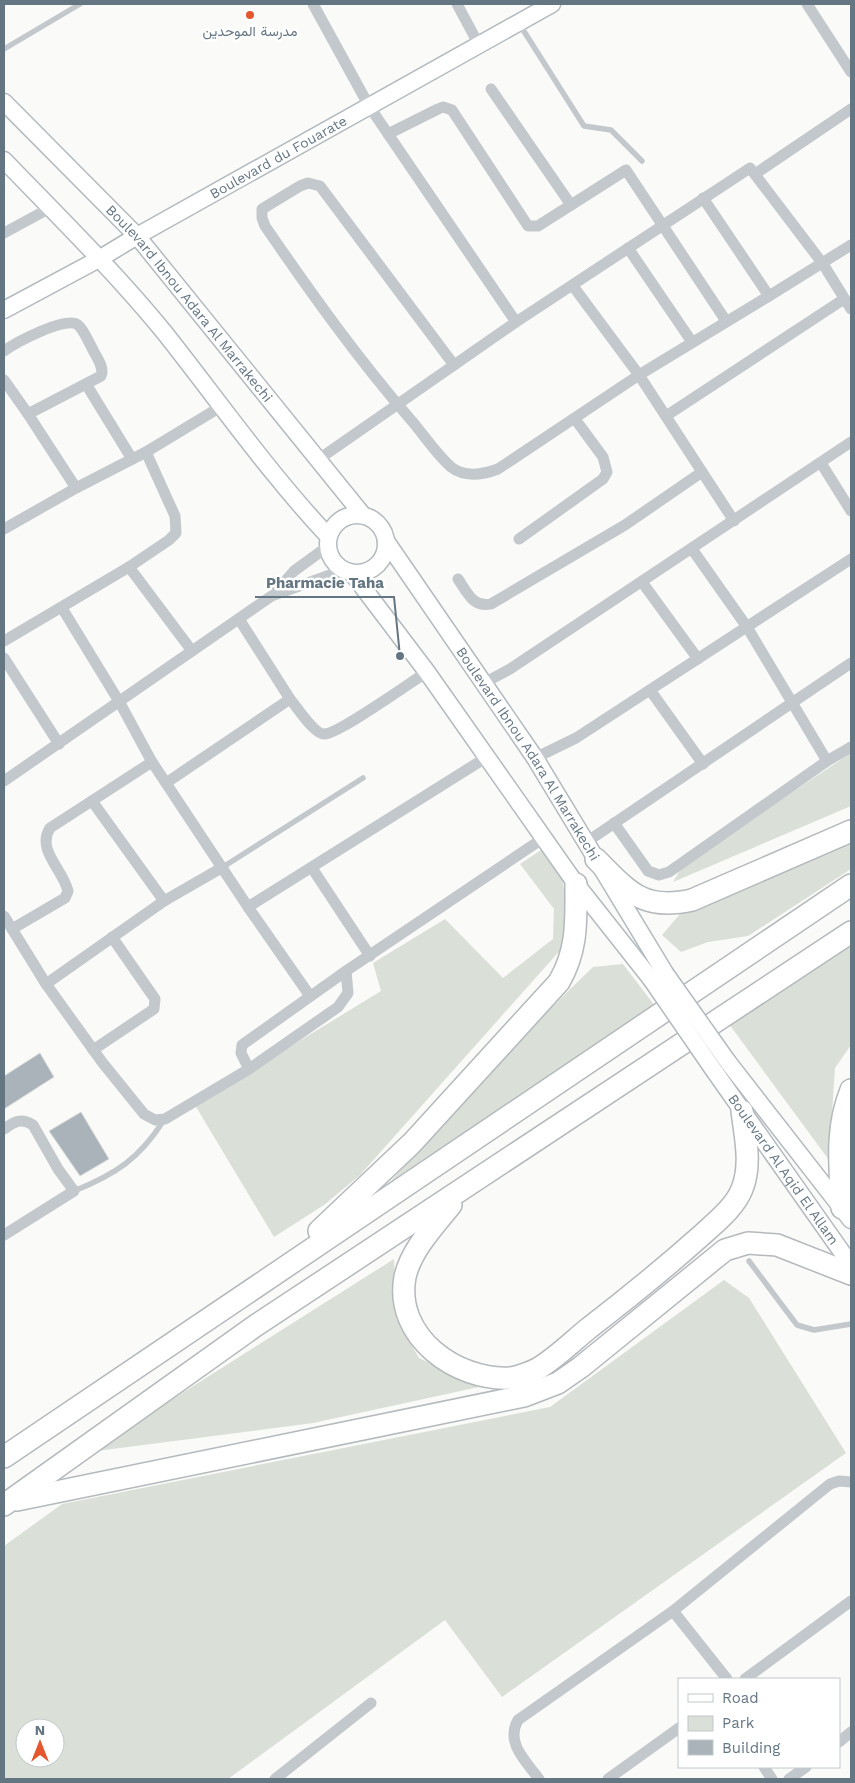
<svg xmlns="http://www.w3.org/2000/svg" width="855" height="1783" font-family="'Work Sans',Vazirmatn,sans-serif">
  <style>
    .green { fill: #dadfd7; fill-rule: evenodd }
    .building { fill: #aab3b9; stroke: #dcdcda }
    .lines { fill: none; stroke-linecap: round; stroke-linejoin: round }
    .secondary-casing { stroke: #b3babf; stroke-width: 19 }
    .highway-casing { stroke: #b4b9bd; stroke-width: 24 }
    .lane { stroke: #c3c8cc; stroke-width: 5.5 }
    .street { stroke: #c3c8cc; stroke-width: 11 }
    .secondary { stroke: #fff; stroke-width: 16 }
    .highway { stroke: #fff; stroke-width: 21 }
    .secondary-bridge-casing { stroke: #b3babf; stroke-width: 19; stroke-linecap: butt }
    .secondary-bridge { stroke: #fff; stroke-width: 16 }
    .poi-dot { fill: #e4572e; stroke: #fff; stroke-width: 2 }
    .labels { text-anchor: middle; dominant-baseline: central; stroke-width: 5; stroke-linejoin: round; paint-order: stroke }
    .poi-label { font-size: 14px; fill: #657683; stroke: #fff }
    .street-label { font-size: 14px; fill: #657683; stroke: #fff }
    .leader { fill: none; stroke: #657683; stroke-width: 2 }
    .callout-dot { fill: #657683; stroke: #fff; stroke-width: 2 }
    .callout-label { font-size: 15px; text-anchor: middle; font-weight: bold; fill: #657683; stroke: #fff; stroke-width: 5; stroke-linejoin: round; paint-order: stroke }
  </style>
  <rect width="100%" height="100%" fill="#fafaf8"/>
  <g class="green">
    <path d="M851,753V806L673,882L684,864Z"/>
    <path d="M851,837V869L748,936L708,942L681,952L662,935L686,907Z"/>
    <path d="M544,848L562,874L568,921L564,946L360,1175L324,1205L274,1237L195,1105L381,991L373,963L445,919L503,978L553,939L554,909L520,864Z"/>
    <path d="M851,942V1045L835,1068L829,1160L729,1024Z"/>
    <path d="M623,964L655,1006L391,1181L523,1035L593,967Z"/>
    <path d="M394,1259L397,1320L419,1358L479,1387L313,1423L89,1452Z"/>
    <path d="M724,1280L749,1298L846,1453L502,1697L445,1620L228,1779H4V1546L62,1504L550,1407ZM25,1728H55V1758H25Z"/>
  </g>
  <g class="building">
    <path d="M40,1053L54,1077L4,1109V1076Z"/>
    <path d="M81,1112L109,1159L80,1176L49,1131Z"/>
  </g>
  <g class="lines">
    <defs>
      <g id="secondary">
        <path id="s1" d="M4,102L137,236L362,514"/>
        <path d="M4,160C58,216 115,272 164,332C218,400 268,472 328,536"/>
        <path id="s2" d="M4,310L99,259L137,236L552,4"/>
        <circle cx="357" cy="544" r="29"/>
        <path id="s3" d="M386,541L535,758L665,973"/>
        <path d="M352,573L427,672L576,884L651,979"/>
        <path d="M728,1062L851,1220"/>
        <path id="s4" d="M715,1072L851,1265"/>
      </g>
      <g id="highway">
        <path d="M596,859C629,892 643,911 692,900L851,831"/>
        <path d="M451,1205C434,1226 411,1250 405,1277C394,1337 457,1381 510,1378C518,1377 532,1372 539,1368C557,1357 573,1341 589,1328C628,1298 666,1267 703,1234C716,1222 735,1207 742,1189C752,1165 745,1136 742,1111"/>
        <path d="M842,1208C840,1167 835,1129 851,1090"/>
        <path d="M319,1231L412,1143L559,982C578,949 576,921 576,884"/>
        <path d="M4,1457L851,885"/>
        <path d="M17,1500L524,1396L558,1383L581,1367L725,1250L748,1243L777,1245L851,1274"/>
        <path d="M4,1505L255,1326L851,932"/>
      </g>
    </defs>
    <use href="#secondary" class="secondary-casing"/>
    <use href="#highway" class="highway-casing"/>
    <g class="lane">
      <path d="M520,25L584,126L611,130L642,161"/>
      <path d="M4,49L80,4"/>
      <path d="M223,867L363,778"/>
      <path d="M74,1191C116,1174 139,1159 164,1120"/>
      <path d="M749,1261L797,1325L814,1330L851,1324"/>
    </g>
    <g class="street">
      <path d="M313,4L369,106L516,322"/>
      <path d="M457,4L479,45"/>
      <path d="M807,4L851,72"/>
      <path d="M491,89L571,205"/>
      <path d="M388,134L438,109L443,107L452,110L528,226H538L626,170L726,321"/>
      <path d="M755,174L851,109"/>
      <path d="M4,233L50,208"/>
      <path d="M628,248L692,342"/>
      <path d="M573,286L639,375L734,521"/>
      <path d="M769,296L851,245"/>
      <path d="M4,351C15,343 67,315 78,325C84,330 88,341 92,348C96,357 105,367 101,376L28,414"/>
      <path d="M454,365L320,186L308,183L300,186L262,209V218L265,226C311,293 358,359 411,420C424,435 436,454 451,467C465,478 482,475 498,469L639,375L769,296L703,198"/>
      <path d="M4,380L28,414L76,488"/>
      <path d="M86,384L132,459"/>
      <path d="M666,416L844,299"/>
      <path d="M319,459L516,322L750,168L823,264L851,309"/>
      <path d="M821,463L851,511"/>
      <path d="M4,529L76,488L146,452L222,406"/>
      <path d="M519,539L603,479L607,472L603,457L575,419"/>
      <path d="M692,549L747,627L827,761L851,747"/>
      <path d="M129,567L192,651"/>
      <path d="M458,579C467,592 473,608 491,604L625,525L702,472"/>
      <path d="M642,582L698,659"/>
      <path d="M274,595L344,570"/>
      <path d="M62,608L120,703L152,762L248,907L310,996"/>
      <path d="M239,619L290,699"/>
      <path d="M4,641L129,567L169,540L176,533L175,516L146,452"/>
      <path d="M4,658L59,744"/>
      <path d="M484,683L510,669L851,442"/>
      <path d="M650,690L703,764"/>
      <path d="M535,758L576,738L851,559"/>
      <path d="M4,781L273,595L294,571L327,547"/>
      <path d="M166,783L290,699C297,707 314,734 324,734C337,735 411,682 427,672"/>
      <path d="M92,801L164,901"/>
      <path d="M614,823L648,871L659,875L669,872L827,761"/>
      <path d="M585,843L851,663"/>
      <path d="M312,868L370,956"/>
      <path d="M248,907L487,757"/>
      <path d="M4,916L46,984L102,1062L144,1114L155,1120L165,1119L249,1069L338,1007L348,993L346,971L545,837"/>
      <path d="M12,929L65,898L68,891C63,869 36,850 50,828L152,762"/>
      <path d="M46,984L164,901L223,867"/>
      <path d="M93,1050L154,1009L155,999L112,937"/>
      <path d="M249,1069L241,1053L242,1045L346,971"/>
      <path d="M4,1129C14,1122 21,1117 33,1125L58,1169L74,1191L4,1235"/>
      <path d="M673,1611L727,1679"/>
      <path d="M745,1679L851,1601"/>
      <path d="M839,1742L851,1732"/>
      <path d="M764,1767L772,1779"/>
      <path d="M275,1779L371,1703"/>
      <path d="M539,1779C526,1761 505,1743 518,1720L673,1611L830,1484L839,1481L851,1482"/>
      <path d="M608,1779L679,1728"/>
      <path d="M789,1779L806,1767"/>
    </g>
    <use href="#secondary" class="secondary"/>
    <use href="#highway" class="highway"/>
    <defs>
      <g id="secondary-bridge">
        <path d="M665,973L728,1062"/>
        <path d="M651,979L715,1072"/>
      </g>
    </defs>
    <use href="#secondary-bridge" class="secondary-bridge-casing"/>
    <use href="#secondary-bridge" class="secondary-bridge"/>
  </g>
  <circle class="poi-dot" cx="250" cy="15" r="5"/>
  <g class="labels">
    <g class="poi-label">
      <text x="250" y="31">مدرسة الموحدين</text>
    </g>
    <g class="street-label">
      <text stroke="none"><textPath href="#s2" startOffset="314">Boulevard du Fouarate</textPath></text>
      <text stroke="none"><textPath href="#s1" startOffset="274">Boulevard Ibnou Adara Al Marrakechi</textPath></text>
      <text stroke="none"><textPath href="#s3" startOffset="256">Boulevard Ibnou Adara Al Marrakechi</textPath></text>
      <text stroke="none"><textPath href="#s4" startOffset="119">Boulevard Al Aqid El Allam</textPath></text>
    </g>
  </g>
  <path class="leader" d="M400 656L394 597H255"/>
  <circle class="callout-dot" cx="400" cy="656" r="5"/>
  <g class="callout-label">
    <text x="325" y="588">Pharmacie Taha</text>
  </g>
  <rect width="855" height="1783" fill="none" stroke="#657683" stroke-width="10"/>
  <rect x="678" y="1678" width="162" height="90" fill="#ffffff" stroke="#c1c8cd"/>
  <rect x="688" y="1694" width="25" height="8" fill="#ffffff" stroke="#c1c8cd"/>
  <text x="722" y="1703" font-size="15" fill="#657683">Road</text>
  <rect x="688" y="1716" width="25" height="15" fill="#dadfd7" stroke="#c1c8cd"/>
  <text x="722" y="1728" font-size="15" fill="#657683">Park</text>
  <rect x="688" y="1740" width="25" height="15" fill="#aab3b9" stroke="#c1c8cd"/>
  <text x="722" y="1753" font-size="15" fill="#657683">Building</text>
  <g transform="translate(40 1743)"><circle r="24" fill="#ffffff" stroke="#c1c8cd"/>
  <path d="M0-4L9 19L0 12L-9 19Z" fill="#e4572e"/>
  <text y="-8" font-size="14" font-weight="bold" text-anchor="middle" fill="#657683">N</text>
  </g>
</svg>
